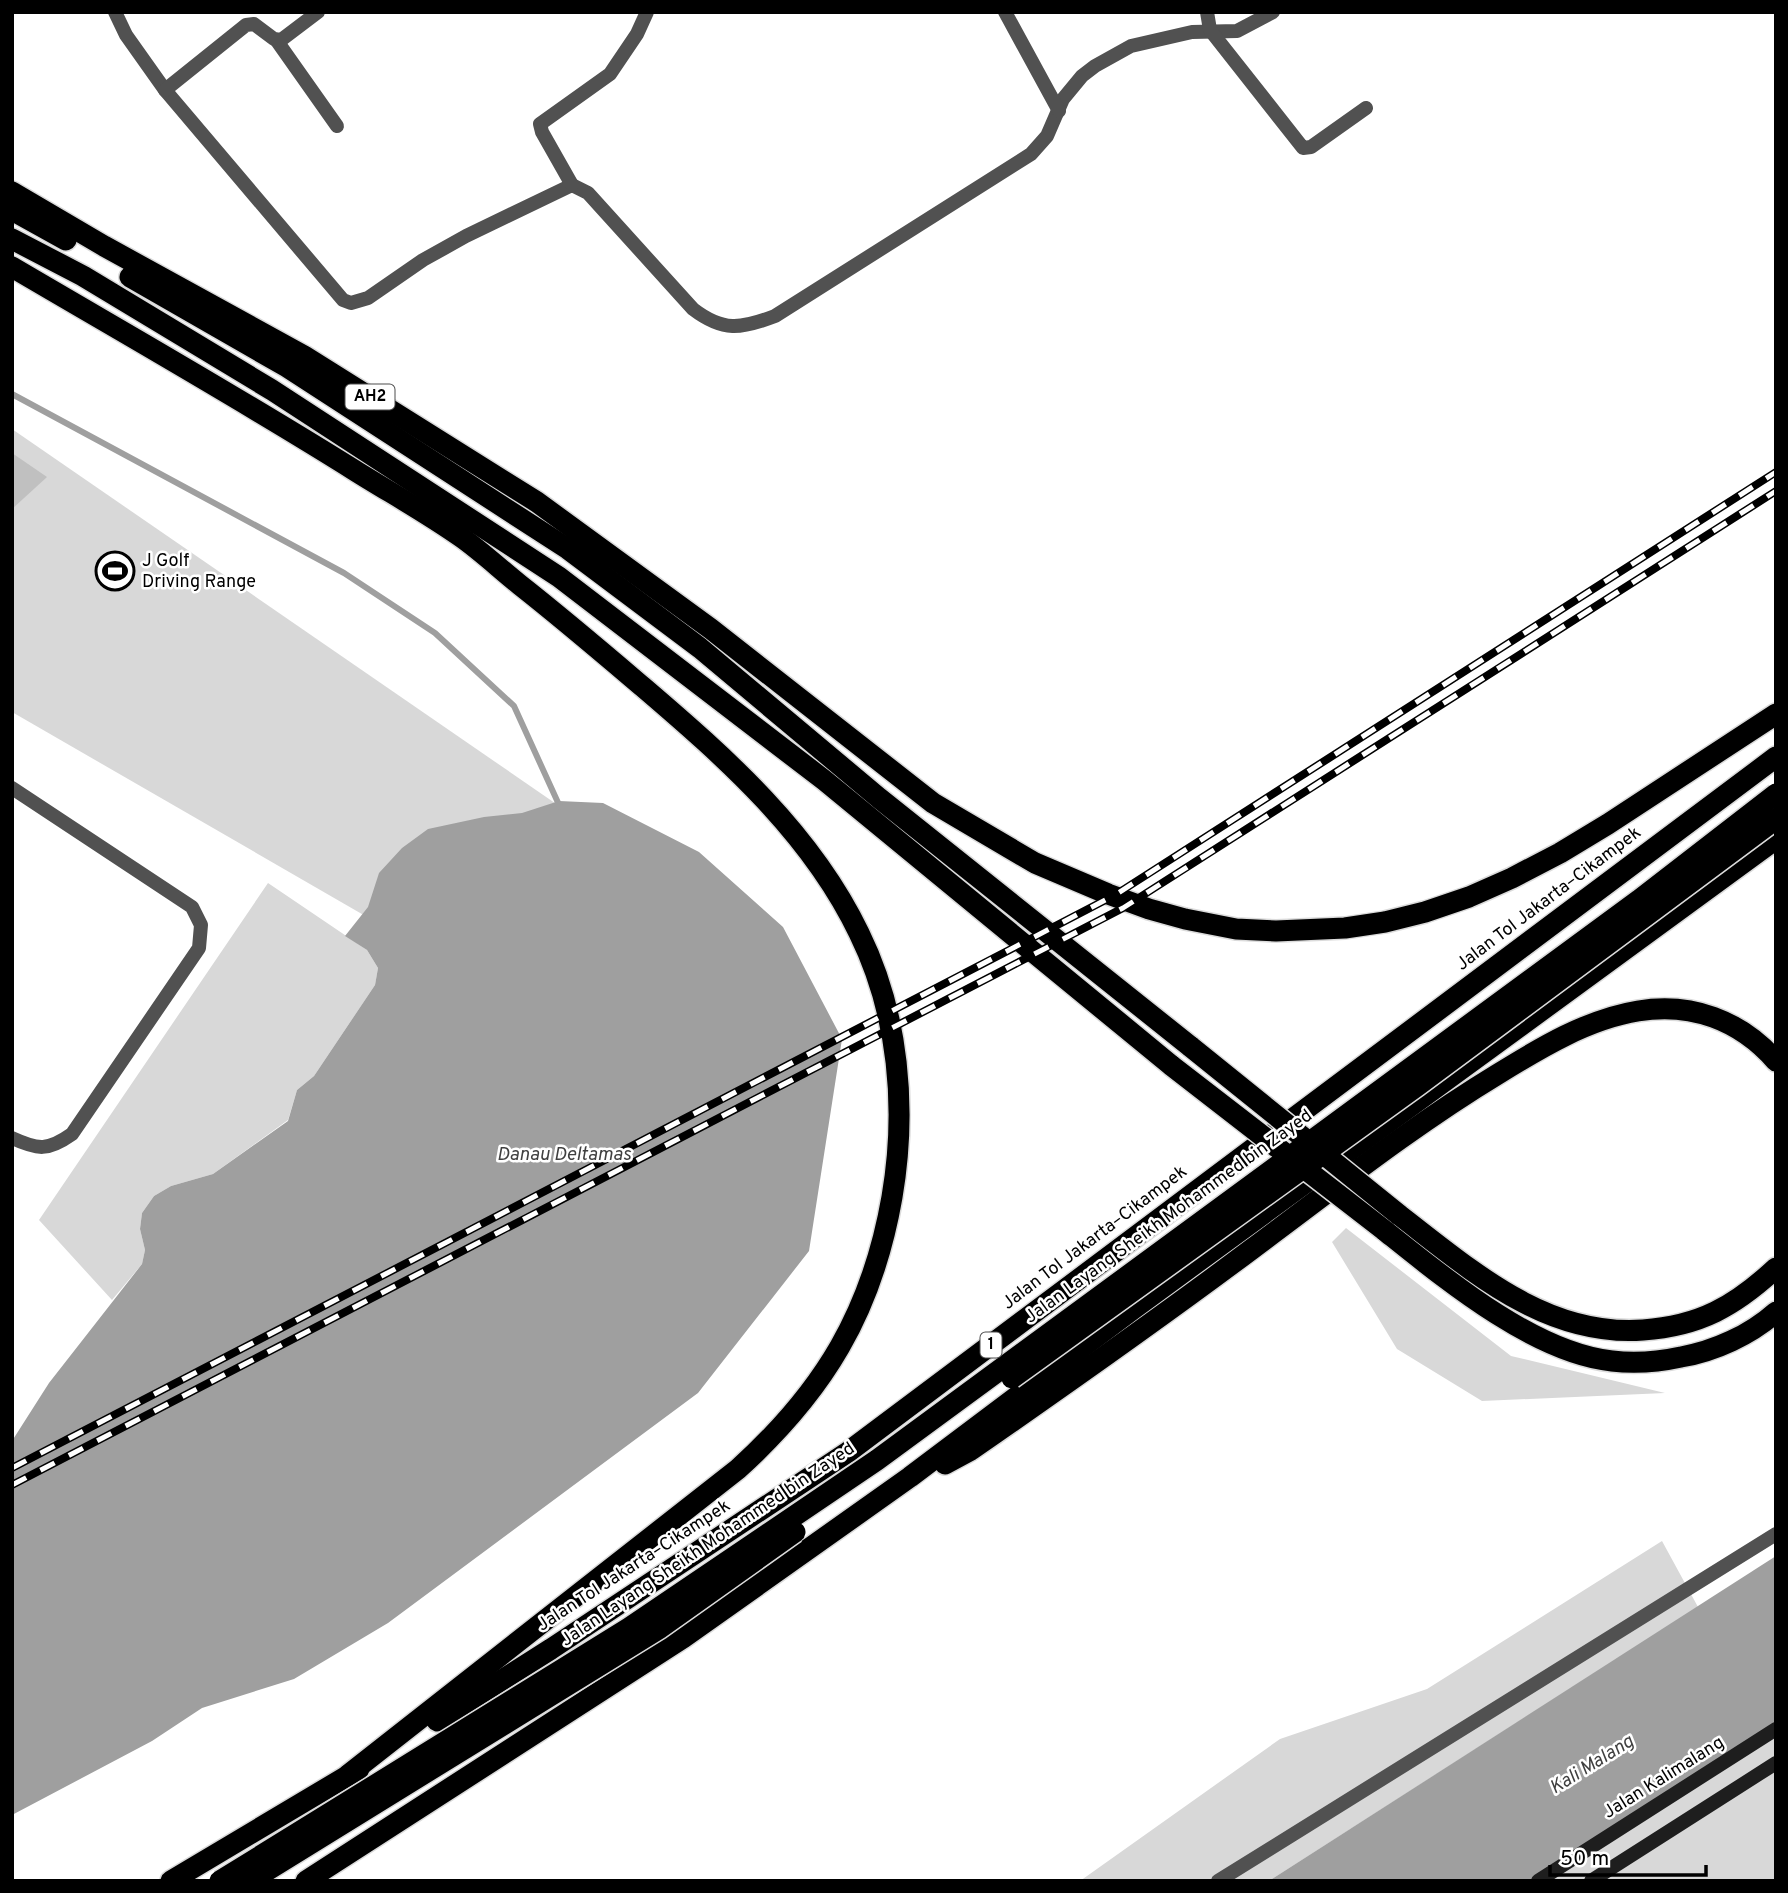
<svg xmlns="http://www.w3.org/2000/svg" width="1788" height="1893" font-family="Overpass,sans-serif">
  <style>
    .green { fill: #d8d8d8 }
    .water { fill: #9f9f9f }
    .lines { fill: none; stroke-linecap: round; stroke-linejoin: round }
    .stream { stroke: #9f9f9f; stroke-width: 6 }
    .building { fill: #c0c0c0 }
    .motorway-casing { stroke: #dbdbdb; stroke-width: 24 }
    .minor { stroke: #515151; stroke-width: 14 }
    .secondary { stroke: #1e1e1e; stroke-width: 14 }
    .motorway { stroke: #000; stroke-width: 21 }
    .rail-casing { stroke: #000; stroke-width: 8 }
    .rail { stroke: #fff; stroke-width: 5; stroke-dasharray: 16; stroke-linecap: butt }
    .motorway-bridge-casing { stroke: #dbdbdb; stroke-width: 24; stroke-linecap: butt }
    .motorway-bridge { stroke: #000; stroke-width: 21 }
    .labels { text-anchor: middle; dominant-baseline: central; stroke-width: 5; stroke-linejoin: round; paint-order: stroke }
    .shield { fill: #fff; stroke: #4c4c4c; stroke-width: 2 }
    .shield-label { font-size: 16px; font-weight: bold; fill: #000 }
    .poi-label { font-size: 18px; fill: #000; stroke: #fff; text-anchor: start }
    .street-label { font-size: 18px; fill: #000; stroke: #fff }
    .water-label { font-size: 19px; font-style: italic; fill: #404040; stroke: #fff }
  </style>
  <rect width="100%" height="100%" fill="#fff"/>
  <g class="green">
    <path d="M12,429L581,821L471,977L12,712Z"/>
    <path d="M268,883L367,950L378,968L375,985L314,1076L297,1090L288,1120L213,1174L171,1186L154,1196L142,1213L140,1229L145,1250L142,1264L112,1300L39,1220Z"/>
    <path d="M1346,1228L1511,1356L1665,1393L1482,1401L1397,1349L1332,1242Z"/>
    <path d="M1662,1541L1698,1607L1269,1881H1080L1280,1739L1427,1689Z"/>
    <path d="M1776,1734V1881H1541Z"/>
  </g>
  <g class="water">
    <path d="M559,801L603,803L699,852L783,927L842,1039L809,1251L698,1393L388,1623L294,1679L202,1708L152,1741L12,1815V1441L49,1383L142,1264L145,1250L140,1229L142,1213L154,1196L171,1186L213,1174L288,1121L297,1090L314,1076L375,985L378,968L367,950L345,936L368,907L379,873L402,848L428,829L484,817L522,813Z"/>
    <path d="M1776,1556V1730L1538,1881H1269Z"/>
  </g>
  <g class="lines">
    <path class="stream" d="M12,394L344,573L435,633L514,706L560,807"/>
  </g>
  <path class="building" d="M12,453L47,477L12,509Z"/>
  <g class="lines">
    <defs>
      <g id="motorway">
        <path d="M12,192L104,246L304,356L537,502L711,629L933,803L1035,863L1108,894L1149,909L1185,919L1236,929L1276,931L1345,928L1385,922L1425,912L1469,897L1512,878L1560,853L1608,824L1776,714"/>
        <path d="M12,210L66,240"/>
        <path d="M12,239L83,276L272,390L559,577L824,780L1172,1066"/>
        <path d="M12,267C126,334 241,399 354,470C389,492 427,513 461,537C481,551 500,569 520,585C562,618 603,653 643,687C726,758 811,833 859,933C899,1014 907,1109 892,1197C872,1312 824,1391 738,1469L348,1775"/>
        <path d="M130,277L287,367L568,549L700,648L879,798L1191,1047"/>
        <path d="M1398,1214C1471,1270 1545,1337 1643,1330C1700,1326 1735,1306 1776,1268"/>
        <path d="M1384,1230C1444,1278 1534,1353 1612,1361C1636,1364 1658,1362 1681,1357C1715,1351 1750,1335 1776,1312"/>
        <path d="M945,1464L971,1450C1066,1384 1160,1318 1252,1249C1333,1189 1412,1126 1498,1074C1540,1048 1588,1019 1638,1011C1691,1002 1740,1020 1776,1061"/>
        <path d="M437,1721L551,1649L848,1452L1776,757"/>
        <path d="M171,1881L359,1769"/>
        <path d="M306,1881L683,1638L910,1477L1133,1309L1776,839"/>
      </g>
    </defs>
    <use href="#motorway" class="motorway-casing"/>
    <g class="minor">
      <path d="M115,12L126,35L165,90L343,300L351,303L368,298L423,260L466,236L572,185L588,193L693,309C723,332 741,329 775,316L1031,154L1047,136L1063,99L1082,76L1095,66L1131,46L1192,32L1237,31L1273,12"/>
      <path d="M1005,12L1059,111"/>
      <path d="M1207,12L1210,30L1303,148L1311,147L1366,108"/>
      <path d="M277,41L337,126"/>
      <path d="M165,90L246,25L254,24L274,39L281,40L318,12"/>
      <path d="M572,185L542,132L540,124L610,74L637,34L647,12"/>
      <path d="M12,788L192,907L201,925L199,948L72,1134C48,1151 38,1150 12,1138"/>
      <path d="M1218,1881L1776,1534"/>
    </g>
    <g class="secondary">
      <path d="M1538,1881L1776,1729"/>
      <path d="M1591,1881L1776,1763"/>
    </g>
    <use href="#motorway" class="motorway"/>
    <defs>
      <g id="rail">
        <path d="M12,1468L1115,895L1776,472"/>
        <path d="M12,1485L1123,908L1776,491"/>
      </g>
    </defs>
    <use href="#rail" class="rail-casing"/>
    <use href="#rail" class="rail"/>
    <defs>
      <g id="motorway-bridge">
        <path d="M1191,1047L1398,1214"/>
        <path d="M1172,1066L1384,1230"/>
        <path d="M1012,1378L1417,1086L1776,819"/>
        <path d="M220,1881L629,1628L877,1460L1639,900L1776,794"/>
        <path d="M250,1881L660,1628L795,1532"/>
      </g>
    </defs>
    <use href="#motorway-bridge" class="motorway-bridge-casing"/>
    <use href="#motorway-bridge" class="motorway-bridge"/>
  </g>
  <defs>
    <symbol id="stadium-ring" viewBox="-11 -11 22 22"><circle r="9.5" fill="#fff" stroke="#000" stroke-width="1.5"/><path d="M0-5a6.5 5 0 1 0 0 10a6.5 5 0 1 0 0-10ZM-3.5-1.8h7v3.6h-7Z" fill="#000"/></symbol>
  </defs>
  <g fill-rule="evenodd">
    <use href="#stadium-ring" x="93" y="549" width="44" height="44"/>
  </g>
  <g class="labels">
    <g class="shield">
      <rect x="345.5" y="384.5" width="49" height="25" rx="5"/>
      <rect x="980.5" y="1332.5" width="21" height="25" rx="5"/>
    </g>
    <g class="shield-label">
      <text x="370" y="397">AH2</text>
      <text x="991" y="1345">1</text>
    </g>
    <g class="poi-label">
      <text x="142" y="561">J Golf<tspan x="142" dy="21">Driving Range</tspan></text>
    </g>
    <g class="street-label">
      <text transform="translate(1549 899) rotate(-37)">Jalan Tol Jakarta–Cikampek</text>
      <text transform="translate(1169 1217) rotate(-36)">Jalan Layang Sheikh Mohammed bin Zayed</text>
      <text transform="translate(1095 1238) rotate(-37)">Jalan Tol Jakarta–Cikampek</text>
      <text transform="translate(708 1545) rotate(-34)">Jalan Layang Sheikh Mohammed bin Zayed</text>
      <text transform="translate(634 1566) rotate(-33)">Jalan Tol Jakarta–Cikampek</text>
      <text transform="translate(1664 1778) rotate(-32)">Jalan Kalimalang</text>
    </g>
    <g class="water-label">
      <text x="564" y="1155">Danau Deltamas</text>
      <text transform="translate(1592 1765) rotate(-32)">Kali Malang</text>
    </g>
  </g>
  <rect width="1788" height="1893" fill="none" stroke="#000000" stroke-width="28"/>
  <path d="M1550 1865v10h156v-10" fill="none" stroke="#000000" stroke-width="3.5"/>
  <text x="1560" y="1865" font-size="21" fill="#000000" stroke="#ffffff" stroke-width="5" paint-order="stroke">50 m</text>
</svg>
